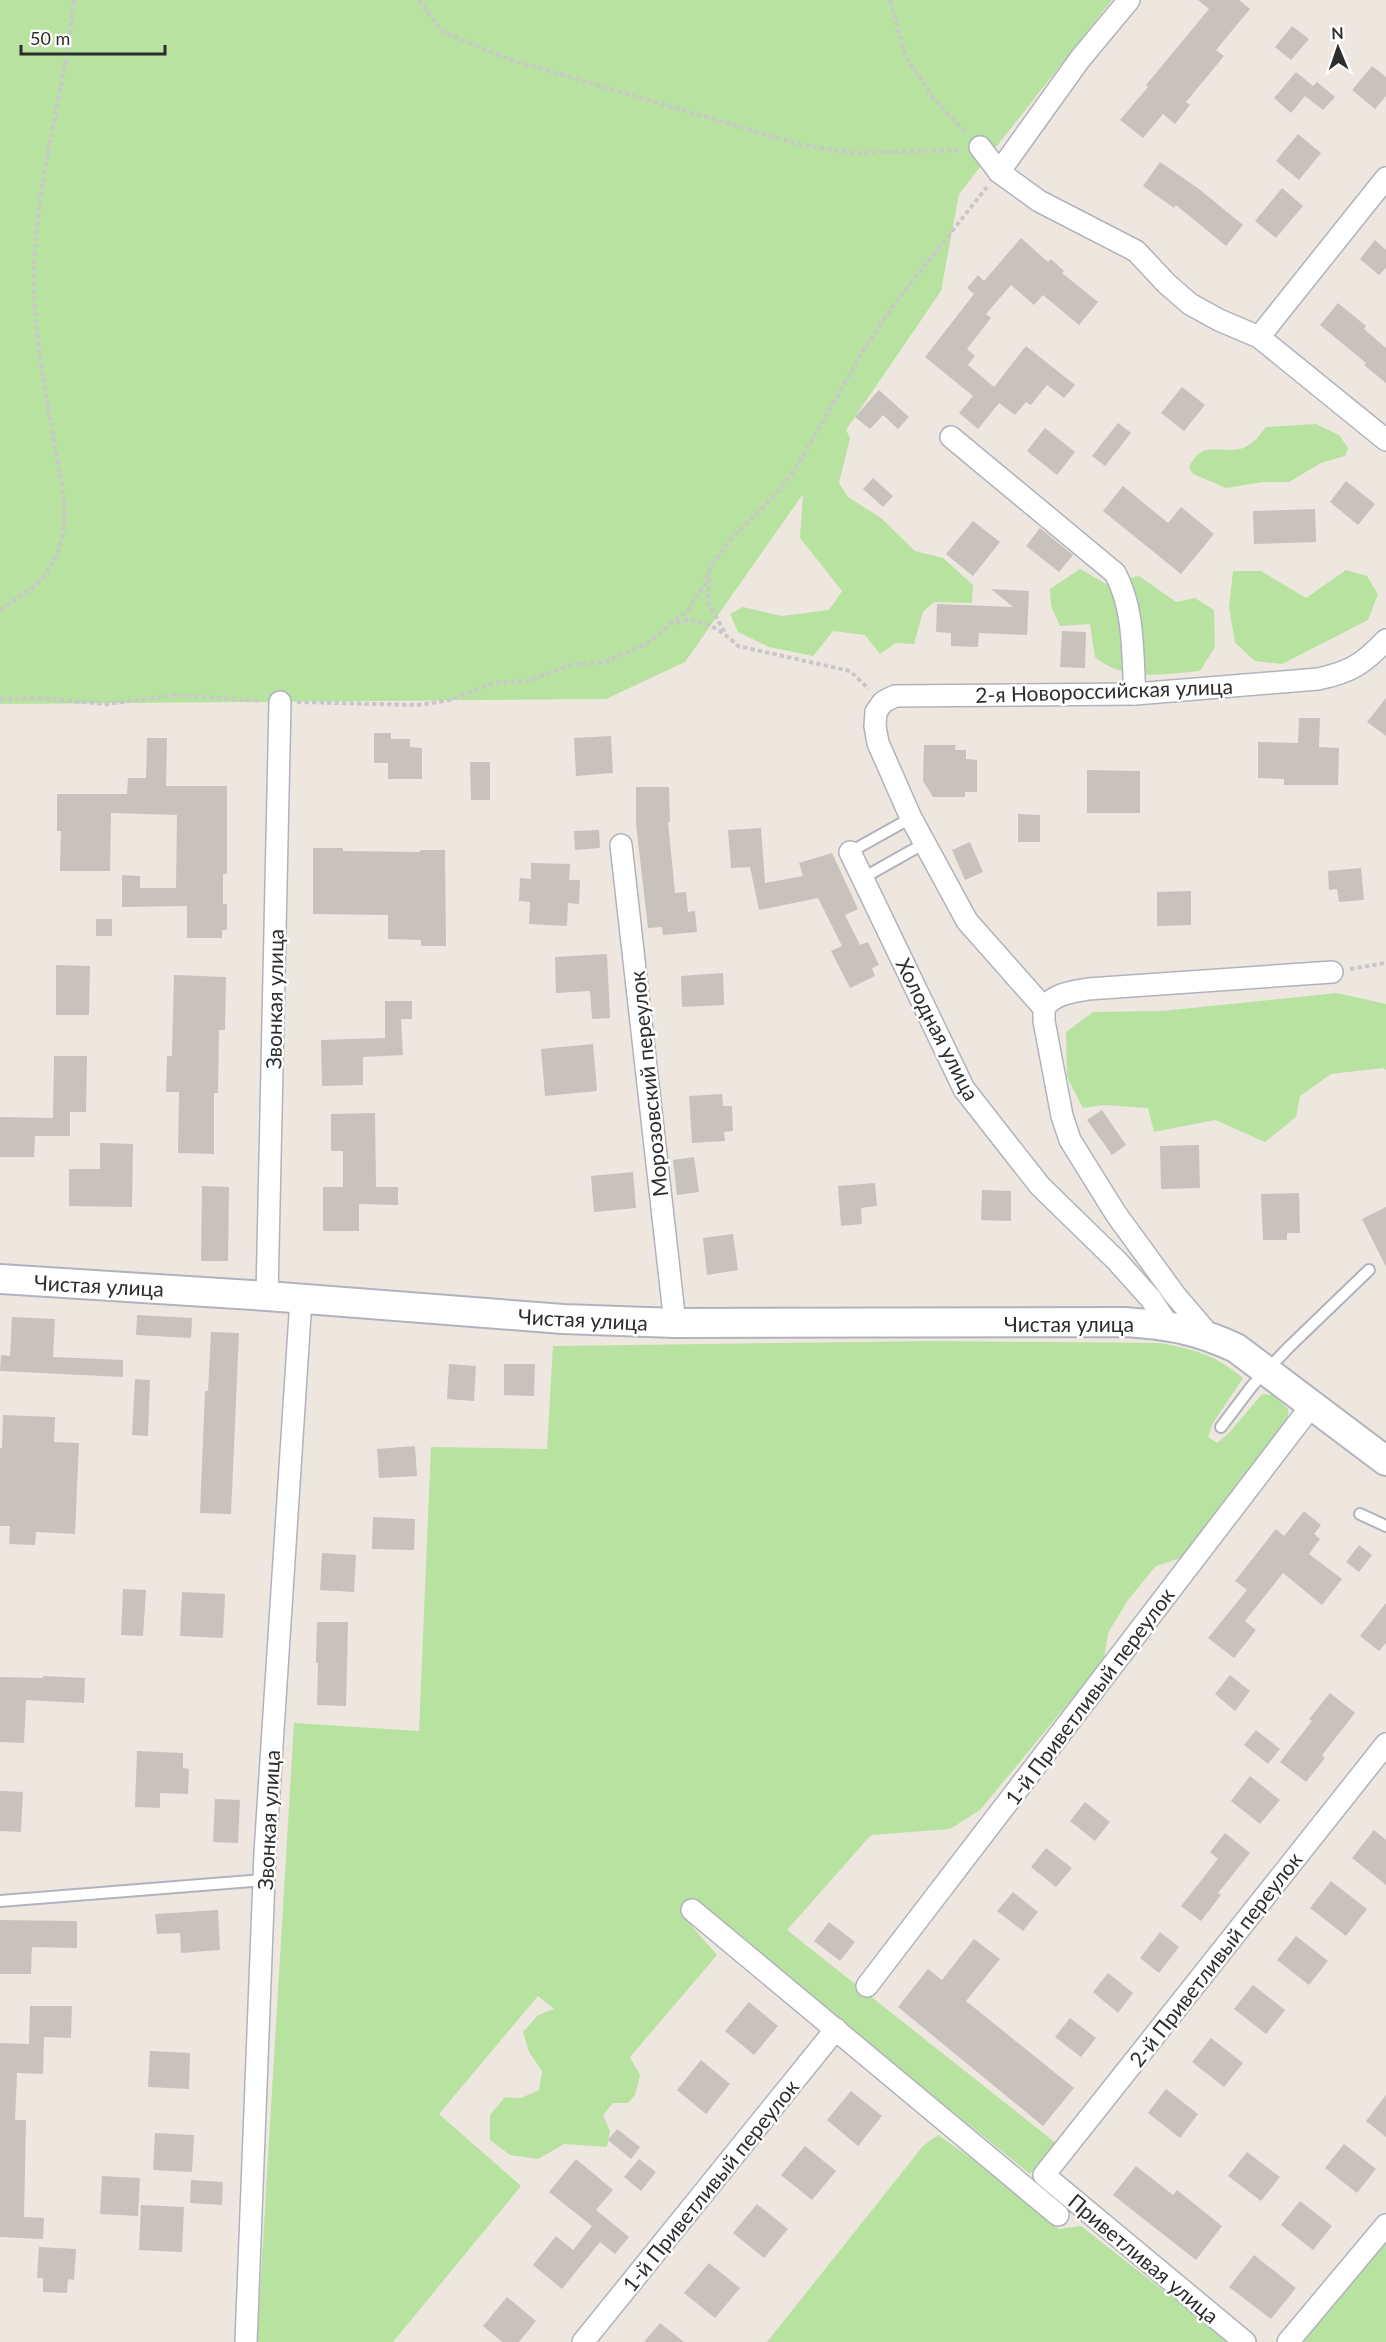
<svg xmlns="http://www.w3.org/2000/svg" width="1386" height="2342" font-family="Lato,sans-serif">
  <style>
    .green { fill: #b8e29f }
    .building { fill: #c7c2bb }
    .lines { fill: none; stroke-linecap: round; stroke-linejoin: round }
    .lane-casing { stroke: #b0b3bd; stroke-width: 14 }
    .street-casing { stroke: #b0b3bd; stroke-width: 24 }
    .secondary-casing { stroke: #b0b3bd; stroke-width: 32 }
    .path { stroke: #c8c8c8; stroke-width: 4; stroke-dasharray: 4.5 3; stroke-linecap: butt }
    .lane { stroke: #fff; stroke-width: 10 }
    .street { stroke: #fff; stroke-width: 21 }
    .secondary { stroke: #fff; stroke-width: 28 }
    .labels { text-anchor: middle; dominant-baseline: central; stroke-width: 5; stroke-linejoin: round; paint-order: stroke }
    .street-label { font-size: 21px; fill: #2d2d2d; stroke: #fff }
  </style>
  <rect width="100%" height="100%" fill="#eee7e0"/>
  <g class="green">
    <path d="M0,0H1112L959,194L941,291L846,430L850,438L839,483L848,497L881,518L915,551L943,558L973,585L972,603L934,602L923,612L914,644L896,643L880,654L865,635L833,631L813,656L769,647L738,632L730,614L743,607L782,616L829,610L842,591L800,538L803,494L685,662L606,699L0,704Z"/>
    <path d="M1316,424L1339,435L1348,448L1345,456L1321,463L1289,482H1263L1226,488L1193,474L1189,467C1202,440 1219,453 1240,449C1252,446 1259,436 1266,427Z"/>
    <path d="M1080,569L1106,584L1139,576L1176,602L1195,598L1214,610L1215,647L1200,671C1164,674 1124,682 1095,657L1090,624L1060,626L1051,606L1050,589Z"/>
    <path d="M1346,570L1367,576L1378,594L1368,620L1282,664L1255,661L1235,643L1229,607L1233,571H1261L1306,598Z"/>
    <path d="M1337,993L1386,1004V1070L1383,1068L1331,1074L1300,1096L1296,1117L1265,1142L1215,1120L1154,1132L1148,1108L1105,1105L1083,1108L1067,1077L1066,1032L1093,1012L1162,1011Z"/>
    <path d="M932,1341L1160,1343C1196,1350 1214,1354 1243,1378L1213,1423L1208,1437L1217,1443L1229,1433L1262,1394L1273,1395L1288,1409L1289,1420L1181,1558L1156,1566L1128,1600L1108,1633L1104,1660L980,1810L950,1829L871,1835L787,1930L1057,2144L1030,2174L693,1902H684L690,1924L717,1955L630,2057L640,2075L635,2095L628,2103H613L603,2115L610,2131L607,2147L564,2144L538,2159L510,2155L490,2140V2115L505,2097L521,2098L539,2090L542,2071L529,2052L523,2032L538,2015L554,2009L538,1996L439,2114L521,2186L393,2342H257L294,1723L419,1731L431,1447L547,1449L553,1346Z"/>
    <path d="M938,2135L972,2159L1059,2229L1081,2226L1229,2342H767L923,2146Z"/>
    <path d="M1386,2243V2342H1303Z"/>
  </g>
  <g class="building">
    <path d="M1198,0H1239L1250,9L1216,50L1224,56L1186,102L1190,105L1175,124L1163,114L1143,138L1120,120L1148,87L1146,85L1209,9Z"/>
    <path d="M1292,26L1309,39L1291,60L1275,47Z"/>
    <path d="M1372,66L1386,77V96L1375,109L1352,90Z"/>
    <path d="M1296,72L1313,86L1317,82L1335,97L1323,110L1305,96L1291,113L1274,98Z"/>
    <path d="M1298,134L1321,153L1299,180L1276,161Z"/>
    <path d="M1160,162L1199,189L1243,225L1226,246L1176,205L1174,208L1143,186Z"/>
    <path d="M1282,188L1303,206L1276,238L1255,221Z"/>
    <path d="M1021,238L1048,262L1051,259L1064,271L1062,273L1098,302L1079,325L1043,295L1034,305L1011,285L986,314L991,318L967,349L975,356L968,365L994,387L1026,346L1075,385L1064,398L1047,385L1031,405L1026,402L1015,415L999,403L978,429L959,413L973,396L925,357L974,294L967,288L978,275L984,281Z"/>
    <path d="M1375,240L1386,250V268L1379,275L1360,259Z"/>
    <path d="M1338,303L1366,326L1364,329L1386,348V383L1364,365L1366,363L1320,325Z"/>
    <path d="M1182,387L1205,405L1184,431L1161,413Z"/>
    <path d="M879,390L909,417L898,429L883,415L870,429L855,417Z"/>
    <path d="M1118,423L1131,433L1105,466L1092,456Z"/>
    <path d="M1045,428L1075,452L1057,475L1027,451Z"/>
    <path d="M873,478L893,496L883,507L863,489Z"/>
    <path d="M1346,481L1375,504L1358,525L1330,502Z"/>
    <path d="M1123,486L1168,523L1181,507L1214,534L1181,574L1103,511Z"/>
    <path d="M1315,509L1316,542L1254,544L1253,511Z"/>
    <path d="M973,521L1000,542L973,576L946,554Z"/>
    <path d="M1040,528L1073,555L1059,572L1026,546Z"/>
    <path d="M991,589L1029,591L1027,635L979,633L978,647L951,646V633L936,632L937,604L1013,607Z"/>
    <path d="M1062,631L1086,632L1085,668L1060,667Z"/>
    <path d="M1386,698V736L1367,722Z"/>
    <path d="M1299,718H1320L1319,747L1339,748L1338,785H1284V779L1258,778V742L1298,743Z"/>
    <path d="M374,733H391V739H410V747L422,748V779H388V763H374Z"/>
    <path d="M611,736L613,773L576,776L574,738Z"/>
    <path d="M147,738H167L166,786H227V874H223V904H227V930H222V938H187V906L122,907V875L140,876V888H176L177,815L111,813L110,871H60L61,831H57V794H127L128,778H146Z"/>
    <path d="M924,745H956L955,750H966V759L977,760V792H965V797H933L923,781Z"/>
    <path d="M470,762H490V800H471Z"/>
    <path d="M1087,770L1140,771V813H1087Z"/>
    <path d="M636,787H669L670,822H668L675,893L686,892L688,912L695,911L697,932L663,935L662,927L648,928L636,824Z"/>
    <path d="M1018,814L1040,815V842H1018Z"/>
    <path d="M761,828L765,883L803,876L799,863L832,853L858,909L845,915L860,945L868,942L879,965L872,968L875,976L850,988L831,951L842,946L818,898L759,910L750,867L731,868L728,830Z"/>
    <path d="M599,830L600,848L575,850L574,831Z"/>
    <path d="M970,842L983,872L965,880L952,850Z"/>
    <path d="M313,848H343V851L420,852V850H445L446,946H421V940L388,939V915L313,914Z"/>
    <path d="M531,863L570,864L569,880H580L579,904L568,903L567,926L529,924L530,902L519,901L520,878L531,879Z"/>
    <path d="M1361,868L1364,900L1339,902L1337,889L1329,890L1328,871Z"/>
    <path d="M1191,891V925L1157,926V892Z"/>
    <rect x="96" y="919" width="16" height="17"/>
    <path d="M607,954L610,1018L592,1019L590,991L556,993L555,957Z"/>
    <path d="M56,965L90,966L89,1015H56Z"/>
    <path d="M723,973L724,1005L682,1007L681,976Z"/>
    <path d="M174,975L226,977L225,1030H219L218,1093H214V1154L178,1153L179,1092H166L167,1056H172Z"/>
    <path d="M385,1001H412V1019H401L403,1055L363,1057V1085L322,1086L321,1040L385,1038Z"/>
    <path d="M593,1044L597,1091L545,1096L541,1049Z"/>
    <path d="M54,1056H87L86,1112H70V1136H35L34,1157H0V1117L53,1118Z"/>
    <path d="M722,1094L723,1106H732L733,1131L724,1132L725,1141L692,1143L689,1096Z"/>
    <path d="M1102,1110L1126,1145L1112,1155L1087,1120Z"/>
    <path d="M375,1113L376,1187H398V1205L359,1204V1231H323V1187H343V1151H331V1114Z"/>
    <path d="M100,1143L133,1144L132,1207L69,1206V1169H100Z"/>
    <path d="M1199,1145L1200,1188L1161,1189L1160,1146Z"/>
    <path d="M694,1157L699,1192L677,1195L673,1160Z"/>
    <path d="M633,1172L636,1208L594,1212L591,1176Z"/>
    <path d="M875,1183L877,1206L861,1208L862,1224L841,1226L838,1186Z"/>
    <path d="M202,1186L229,1187L228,1261H201Z"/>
    <path d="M982,1190L1011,1191V1221L981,1220Z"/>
    <path d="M1299,1193L1300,1233H1287V1240H1263L1261,1194Z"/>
    <path d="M1386,1207V1267L1362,1219Z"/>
    <path d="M733,1234L738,1270L707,1275L703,1238Z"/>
    <path d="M137,1315L192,1318L191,1338L136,1335Z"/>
    <path d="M12,1317L55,1319L53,1357L123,1360V1377L0,1371L1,1355L10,1356Z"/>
    <path d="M211,1332L239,1333L231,1514L200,1513L205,1391H208Z"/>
    <path d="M449,1364L476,1366L474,1401L447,1399Z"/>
    <path d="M504,1364H535L534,1396L504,1395Z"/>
    <path d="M135,1379L150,1380L148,1436L132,1435Z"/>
    <path d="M3,1415L55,1417L54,1442L79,1443L75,1534L36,1532L35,1545L9,1544L10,1526H0V1448H2Z"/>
    <path d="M415,1446L417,1476L379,1478L377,1449Z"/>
    <path d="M1304,1511L1321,1525L1314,1534L1320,1539L1309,1554L1342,1579L1322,1605L1283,1573L1245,1621L1256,1630L1234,1658L1208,1638L1247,1590L1235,1581L1276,1529L1284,1536Z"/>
    <path d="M373,1517L415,1519L414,1550L372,1549Z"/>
    <path d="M1359,1545L1372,1555L1359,1572L1346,1562Z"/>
    <path d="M322,1553L356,1555L354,1592L320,1590Z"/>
    <path d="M123,1589L146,1590L143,1636L121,1635Z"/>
    <path d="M182,1592L225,1594L223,1638L180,1636Z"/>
    <path d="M1386,1603V1643L1379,1651L1360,1636Z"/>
    <path d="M317,1622H348L346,1706L317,1705L318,1663H316Z"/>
    <path d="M1230,1675L1250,1691L1235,1711L1215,1694Z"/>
    <path d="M43,1676L85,1678L84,1703L26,1700L24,1743L0,1742V1677L43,1678Z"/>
    <path d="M1330,1693L1355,1713L1322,1755L1325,1758L1306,1782L1280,1762L1312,1721L1309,1719Z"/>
    <path d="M1256,1730L1280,1749L1268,1764L1244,1745Z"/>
    <path d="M137,1751L183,1753V1768L189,1769L188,1794L160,1793V1808L135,1807Z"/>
    <path d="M1250,1776L1280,1800L1260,1824L1231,1801Z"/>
    <path d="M0,1791L23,1792L21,1832L0,1831Z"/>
    <path d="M215,1799L240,1800L238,1843L213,1842Z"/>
    <path d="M1085,1802L1110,1822L1095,1841L1070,1821Z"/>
    <path d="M1374,1830L1386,1840V1885L1352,1858Z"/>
    <path d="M1225,1833L1250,1853L1218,1893L1221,1895L1201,1921L1181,1906L1218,1859L1210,1852Z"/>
    <path d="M1046,1848L1072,1868L1056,1887L1031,1867Z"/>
    <path d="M1331,1881L1367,1909L1346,1936L1310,1908Z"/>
    <path d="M1013,1892L1038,1912L1023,1931L997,1911Z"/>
    <path d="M218,1910L220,1950L181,1953L180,1933L157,1934L155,1914Z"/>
    <path d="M0,1920L77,1921V1948L32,1947L31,1974H0Z"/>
    <path d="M829,1922L855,1942L840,1961L814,1941Z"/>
    <path d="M1160,1932L1179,1947L1159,1973L1140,1958Z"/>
    <path d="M1296,1936L1328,1961L1309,1985L1277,1960Z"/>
    <path d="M974,1939L1000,1959L966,2001L1074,2088L1043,2126L898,2007L928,1969L942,1980Z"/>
    <path d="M1108,1973L1133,1993L1118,2013L1093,1992Z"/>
    <path d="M1253,1985L1285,2010L1266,2034L1234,2009Z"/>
    <path d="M749,2002L778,2026L754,2055L725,2031Z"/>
    <path d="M30,2006H72L71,2038L44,2037L43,2074L17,2073L15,2120H26L24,2217L44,2218L43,2239L0,2237V2043L29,2044Z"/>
    <path d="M1070,2018L1096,2038L1081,2057L1055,2037Z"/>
    <path d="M1211,2038L1243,2063L1224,2087L1192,2062Z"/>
    <path d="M150,2051L190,2053L189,2089L148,2087Z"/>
    <path d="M701,2060L730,2084L706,2114L677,2090Z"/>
    <path d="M1166,2089L1198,2114L1180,2138L1148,2113Z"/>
    <path d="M851,2091L882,2116L858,2146L827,2120Z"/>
    <path d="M1386,2095V2137L1366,2121Z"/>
    <path d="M617,2129L640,2147L631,2159L608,2140Z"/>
    <path d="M155,2133L194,2135L192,2172L153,2170Z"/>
    <path d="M1344,2144L1376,2169L1357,2193L1325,2168Z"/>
    <path d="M805,2146L836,2171L812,2200L781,2175Z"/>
    <path d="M1247,2152L1280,2177L1261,2201L1228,2176Z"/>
    <path d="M576,2159L613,2190L596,2210L629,2237L615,2254L600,2242L562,2289L533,2265L556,2236L573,2250L592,2226L549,2192Z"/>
    <path d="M639,2159L656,2172L641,2191L624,2177Z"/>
    <path d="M1136,2166L1173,2195L1177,2190L1222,2226L1196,2260L1113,2195Z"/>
    <path d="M102,2176L140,2178L138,2216L100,2214Z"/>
    <path d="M191,2180L223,2182L222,2205L190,2203Z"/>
    <path d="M1300,2201L1332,2226L1313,2250L1281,2225Z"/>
    <path d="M757,2204L788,2229L764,2258L733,2233Z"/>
    <path d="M141,2205L184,2207L182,2252L139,2250Z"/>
    <path d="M39,2247L76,2249L74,2280L68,2279L67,2293L43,2292V2278H37Z"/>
    <path d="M1254,2255L1296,2288L1271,2319L1229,2287Z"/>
    <path d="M709,2263L740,2288L715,2318L684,2293Z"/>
    <path d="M507,2297L536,2321L519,2342H502L483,2326Z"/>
    <path d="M660,2323L684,2342H644Z"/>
  </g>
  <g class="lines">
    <defs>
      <g id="lane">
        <path d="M850,852L911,818"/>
        <path d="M863,878L925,843"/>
        <path d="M1221,1427L1252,1386L1289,1347L1369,1270"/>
        <path d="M1360,1514L1386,1526"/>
        <path d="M0,1901L264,1880"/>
      </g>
      <g id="street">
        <path d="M980,147L999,172L1039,201L1136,251L1167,284L1190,304L1219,320L1259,337L1386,440"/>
        <path d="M999,172L1080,59L1129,0"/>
        <path d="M1259,337L1386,178"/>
        <path d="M951,437L1115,573C1135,610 1132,653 1135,694"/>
        <path d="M621,845L675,1323"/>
        <path d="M850,852L964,1089L1040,1186L1117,1261L1151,1299L1168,1325"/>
        <path d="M1044,1008C1055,993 1072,992 1088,989L1332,972"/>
        <path d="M267,1296L280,702"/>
        <path d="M1210,1336L1175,1295L1116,1214L1070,1140L1062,1116L1044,1021V1008L967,921L911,818L878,743L875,726L876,712L883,702L895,696L1135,694L1318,679C1351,672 1363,664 1386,640"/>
        <path d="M692,1910L1058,2215"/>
        <path d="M867,1986L1312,1405"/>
        <path d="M246,2342L265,1853L301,1299"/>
        <path d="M583,2342L836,2029"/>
        <path d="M1245,2342L1044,2175L1386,1744"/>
        <path d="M1288,2342L1386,2225"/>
      </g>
      <path id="secondary" d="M0,1279L267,1296L563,1319L675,1323L1124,1322C1169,1325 1195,1329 1236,1348L1386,1461"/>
    </defs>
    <use href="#lane" class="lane-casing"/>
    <use href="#street" class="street-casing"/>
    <use href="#secondary" class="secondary-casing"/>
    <g class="path">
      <path d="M419,0L441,31L508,59L802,145L854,153L962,150"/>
      <path d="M890,0L905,55L933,98L967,134"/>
      <path d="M709,579L708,602L725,633"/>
      <path d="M0,610C32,589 53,577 62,537C69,507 59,471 54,442C45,387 33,331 34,275C35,182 65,92 74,0"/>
      <path d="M676,623C698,614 723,631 738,646L850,671L869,689"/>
      <path d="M0,699L37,698L106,704L177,695L262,701"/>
      <path d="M297,702L418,705L450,700L493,683L528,681L570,665L605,662L648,643L689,609L704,585L711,566L729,541L776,494L798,465L861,354L892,307L987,187"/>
      <path d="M1350,969L1386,963"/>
    </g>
    <use href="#lane" class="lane"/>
    <use href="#street" class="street"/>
    <use href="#secondary" class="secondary"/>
  </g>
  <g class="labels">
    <g class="street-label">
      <text transform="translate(1104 690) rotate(-2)">2-я Новороссийская улица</text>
      <text transform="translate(274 999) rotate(-89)">Звонкая улица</text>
      <text transform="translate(938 1029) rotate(63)">Холодная улица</text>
      <text transform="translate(648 1084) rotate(-96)">Морозовский переулок</text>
      <text transform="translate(99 1285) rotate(3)">Чистая улица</text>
      <text transform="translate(583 1319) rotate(3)">Чистая улица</text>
      <text x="1069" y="1323">Чистая улица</text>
      <text transform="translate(1089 1696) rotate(-53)">1-й Приветливый переулок</text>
      <text transform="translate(268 1820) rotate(-87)">Звонкая улица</text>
      <text transform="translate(1215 1959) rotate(-52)">2-й Приветливый переулок</text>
      <text transform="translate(710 2185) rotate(-51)">1-й Приветливый переулок</text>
      <text transform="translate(1144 2258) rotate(40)">Приветливая улица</text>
    </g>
  </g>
  <g transform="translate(1338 48) rotate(358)" stroke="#ffffff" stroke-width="4.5" paint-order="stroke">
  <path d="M0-4.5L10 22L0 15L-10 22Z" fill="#2d2d2d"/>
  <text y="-9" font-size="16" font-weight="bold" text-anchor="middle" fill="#2d2d2d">N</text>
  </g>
  <path d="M21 45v9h144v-9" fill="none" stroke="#2d2d2d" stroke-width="3"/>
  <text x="30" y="45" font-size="18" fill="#2d2d2d" stroke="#ffffff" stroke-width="4.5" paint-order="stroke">50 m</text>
</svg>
